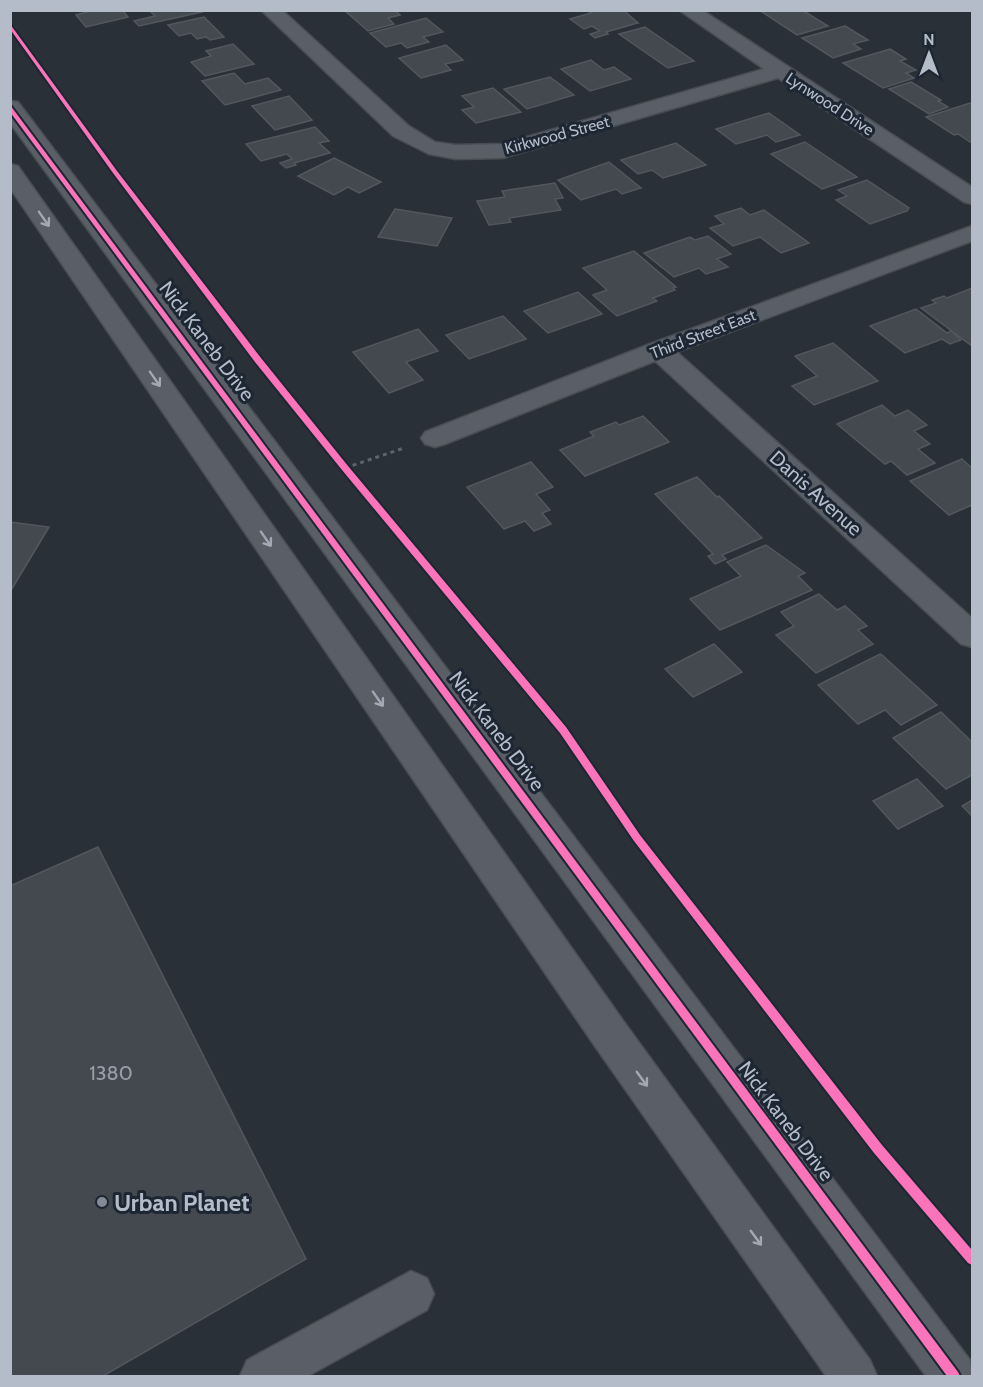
<svg xmlns="http://www.w3.org/2000/svg" width="983" height="1387" font-family="Cabin,sans-serif">
  <style>
    .building { fill: #444950; stroke: #52575f; stroke-width: 1.5 }
    .lines { fill: none; stroke-linecap: round; stroke-linejoin: round }
    .minor-casing { stroke: #484c53; stroke-width: 3 }
    .path { stroke: #5d636a; stroke-width: 3; stroke-dasharray: 4 4; stroke-linecap: butt }
    .minor { fill: #5a5e66; fill-rule: evenodd }
    .cycleway-casing { stroke: #1d2633; stroke-width: 4 }
    .cycleway { fill: #fb73b8; fill-rule: evenodd }
    .oneway { stroke: #a2a9b5 }
    .poi-dot { fill: #848b96; stroke: #1d2633; stroke-width: 2 }
    .labels { text-anchor: middle; dominant-baseline: central; stroke-width: 6; stroke-linejoin: round; paint-order: stroke }
    .far-street-label { font-size: 16px; fill: #b4bcc9; stroke: #1d2633 }
    .street-label { font-size: 20px; fill: #b4bcc9; stroke: #1d2633 }
    .near-number-label { font-size: 20px; fill: #989fab }
    .near-poi-label { font-size: 24px; font-weight: bold; fill: #b4bcc9; stroke: #1d2633; text-anchor: start }
  </style>
  <rect width="100%" height="100%" fill="#2a3038"/>
  <g class="building">
    <path d="M94,10H122L128,17L86,27L76,15Z"/>
    <path d="M149,10H200L202,12L139,26L134,21L155,16Z"/>
    <path d="M344,10H395L400,15L388,18L394,24L368,31Z"/>
    <path d="M587,10H623L638,23L606,32L608,34L595,38L590,34L600,31L592,26L584,29L570,19L591,13Z"/>
    <path d="M759,10H802L828,26L797,35Z"/>
    <path d="M204,17L224,37L210,40L206,37L197,39L191,33L179,36L168,25Z"/>
    <path d="M426,18L443,32L423,37L429,42L407,48L401,43L386,47L370,33Z"/>
    <path d="M845,26L868,40L853,44L861,49L833,58L802,38Z"/>
    <path d="M645,27L694,61L668,68L619,34Z"/>
    <path d="M233,44L254,64L205,76L191,62L211,56L206,51Z"/>
    <path d="M446,45L463,60L445,64L451,70L421,78L399,58Z"/>
    <path d="M890,49L906,59L900,61L916,70L906,73L914,78L883,88L843,63Z"/>
    <path d="M591,60L604,70L614,67L631,79L590,91L561,69Z"/>
    <path d="M234,73L245,84L268,78L281,90L225,105L202,81Z"/>
    <path d="M550,77L574,95L527,109L504,89Z"/>
    <path d="M911,82L941,100L938,101L948,107L929,114L889,89Z"/>
    <path d="M493,88L521,112L476,123L462,110L474,107L462,96Z"/>
    <path d="M289,96L312,120L275,130L252,106Z"/>
    <path d="M970,103L972,105V141L970,142L958,134L954,135L926,117Z"/>
    <path d="M769,113L800,135L776,142L767,135L736,144L716,129Z"/>
    <path d="M315,127L329,141L319,143L330,153L294,163L296,165L286,168L280,163L292,159L287,154L261,161L246,144Z"/>
    <path d="M805,142L857,177L822,189L771,154Z"/>
    <path d="M676,143L706,165L663,178L652,170L638,174L621,160Z"/>
    <path d="M334,158L381,182L359,193L348,187L334,195L298,176Z"/>
    <path d="M609,162L641,188L622,194L616,189L581,200L558,180Z"/>
    <path d="M867,180L909,208L907,211L870,224L836,200L847,196L838,190Z"/>
    <path d="M555,183L563,198L555,199L561,210L509,218L511,222L489,225L477,201L505,197L502,191Z"/>
    <path d="M741,208L750,215L764,210L809,243L781,253L760,237L733,246L710,228L724,224L715,216Z"/>
    <path d="M395,209L452,218L437,246L378,237Z"/>
    <path d="M708,236L731,254L717,259L728,267L706,274L699,268L674,277L644,253L690,237L695,240Z"/>
    <path d="M634,251L676,287L673,288L675,290L653,298L657,301L617,316L593,295L607,290L583,268Z"/>
    <path d="M972,288V346L921,308L936,303L932,300L944,296L947,298Z"/>
    <path d="M578,292L602,314L548,333L524,311Z"/>
    <path d="M916,309L947,333L951,331L961,340L950,344L942,339L905,353L870,326Z"/>
    <path d="M503,316L526,339L469,359L446,335Z"/>
    <path d="M418,329L438,351L406,362L423,380L389,393L353,352Z"/>
    <path d="M833,343L878,381L814,405L792,386L817,376L795,356Z"/>
    <path d="M882,405L895,416L908,410L927,425L914,431L930,444L918,449L935,463L907,475L891,461L885,464L837,424Z"/>
    <path d="M643,416L669,442L585,476L560,450L594,436L590,432L616,422L619,425Z"/>
    <path d="M962,459L972,468V505L949,515L910,481Z"/>
    <path d="M531,462L553,487L536,494L550,510L542,513L551,524L534,531L525,521L504,529L467,487Z"/>
    <path d="M697,477L717,497L719,496L762,538L722,555L726,559L715,564L708,556L713,554L655,494Z"/>
    <path d="M10,522L49,527L10,592Z"/>
    <path d="M766,545L805,573L798,576L812,590L720,630L690,599L741,576L727,562Z"/>
    <path d="M819,594L837,610L845,606L867,626L858,630L873,644L816,673L776,635L794,626L781,612Z"/>
    <path d="M714,644L742,672L693,697L665,669Z"/>
    <path d="M880,654L882,655L937,705L901,725L885,710L858,724L818,685Z"/>
    <path d="M941,712L972,742V775L946,789L893,738Z"/>
    <path d="M917,779L943,806L898,829L873,801Z"/>
    <path d="M972,800V816L962,806Z"/>
    <path d="M98,847L306,1259L103,1376H10V886Z"/>
  </g>
  <g class="lines">
    <defs>
      <g id="minor">
        <path d="M261,10H282L409,126L435,142L456,145L502,144L764,69L679,10H702L972,187V204L964,202L778,78L503,158L456,159L429,154L393,136Z"/>
        <path d="M10,101L18,102L970,1360L972,1376H926L10,123Z"/>
        <path d="M10,164L18,166L622,1019L870,1360L877,1376H826L594,1045L10,188Z"/>
        <path d="M972,226V241L677,352L972,618V647L961,644L655,361L445,444L435,447L425,444L421,438L425,432L650,344Z"/>
        <path d="M411,1271L427,1278L434,1294L427,1310L308,1376H240L247,1360Z"/>
      </g>
    </defs>
    <use href="#minor" class="minor-casing"/>
    <path class="path" d="M345,468L404,448"/>
    <use href="#minor" class="minor"/>
    <defs>
      <g id="cycleway">
        <path d="M10,24L117,171L261,358L348,466L566,727L640,835L882,1145L972,1250V1265L968,1263L874,1153L634,841L560,733L342,470L255,362L113,173L10,29Z"/>
        <path d="M10,105L958,1372L960,1376H947L10,112Z"/>
      </g>
    </defs>
    <use href="#cycleway" class="cycleway-casing"/>
    <use href="#cycleway" class="cycleway"/>
  </g>
  <defs><path id="oneway-shaft" d="M-6 0H5M1.5-3L5.5 0L1.5 3" fill="none" stroke-width="1.6" stroke-linecap="round" stroke-linejoin="round" transform="scale(1.5)"/></defs>
  <g class="oneway">
    <use href="#oneway-shaft" transform="translate(44 219) rotate(55)"/>
    <use href="#oneway-shaft" transform="translate(155 379) rotate(55)"/>
    <use href="#oneway-shaft" transform="translate(266 539) rotate(55)"/>
    <use href="#oneway-shaft" transform="translate(378 699) rotate(55)"/>
    <use href="#oneway-shaft" transform="translate(642 1079) rotate(54)"/>
    <use href="#oneway-shaft" transform="translate(756 1238) rotate(54)"/>
  </g>
  <circle class="poi-dot" cx="102" cy="1202" r="6"/>
  <g class="labels">
    <g class="far-street-label">
      <text transform="translate(830 104) rotate(33)">Lynwood Drive</text>
      <text transform="translate(557 135) rotate(-15)">Kirkwood Street</text>
      <text transform="translate(703 334) rotate(-21)">Third Street East</text>
    </g>
    <g class="street-label">
      <text transform="translate(207 341) rotate(53)">Nick Kaneb Drive</text>
      <text transform="translate(816 493) rotate(42)">Danis Avenue</text>
      <text transform="translate(497 731) rotate(53)">Nick Kaneb Drive</text>
      <text transform="translate(786 1121) rotate(53)">Nick Kaneb Drive</text>
    </g>
    <g class="near-number-label">
      <text x="111" y="1073">1380</text>
    </g>
    <g class="near-poi-label">
      <text x="114" y="1202">Urban Planet</text>
    </g>
  </g>
  <rect width="983" height="1387" fill="none" stroke="#b4bcc9" stroke-width="24"/>
  <g transform="translate(929 54)" stroke="#1d2633" stroke-width="4.5" paint-order="stroke">
  <path d="M0-4.5L10 22L0 15L-10 22Z" fill="#b4bcc9"/>
  <text y="-9" font-size="16" font-weight="bold" text-anchor="middle" fill="#b4bcc9">N</text>
  </g>
</svg>
